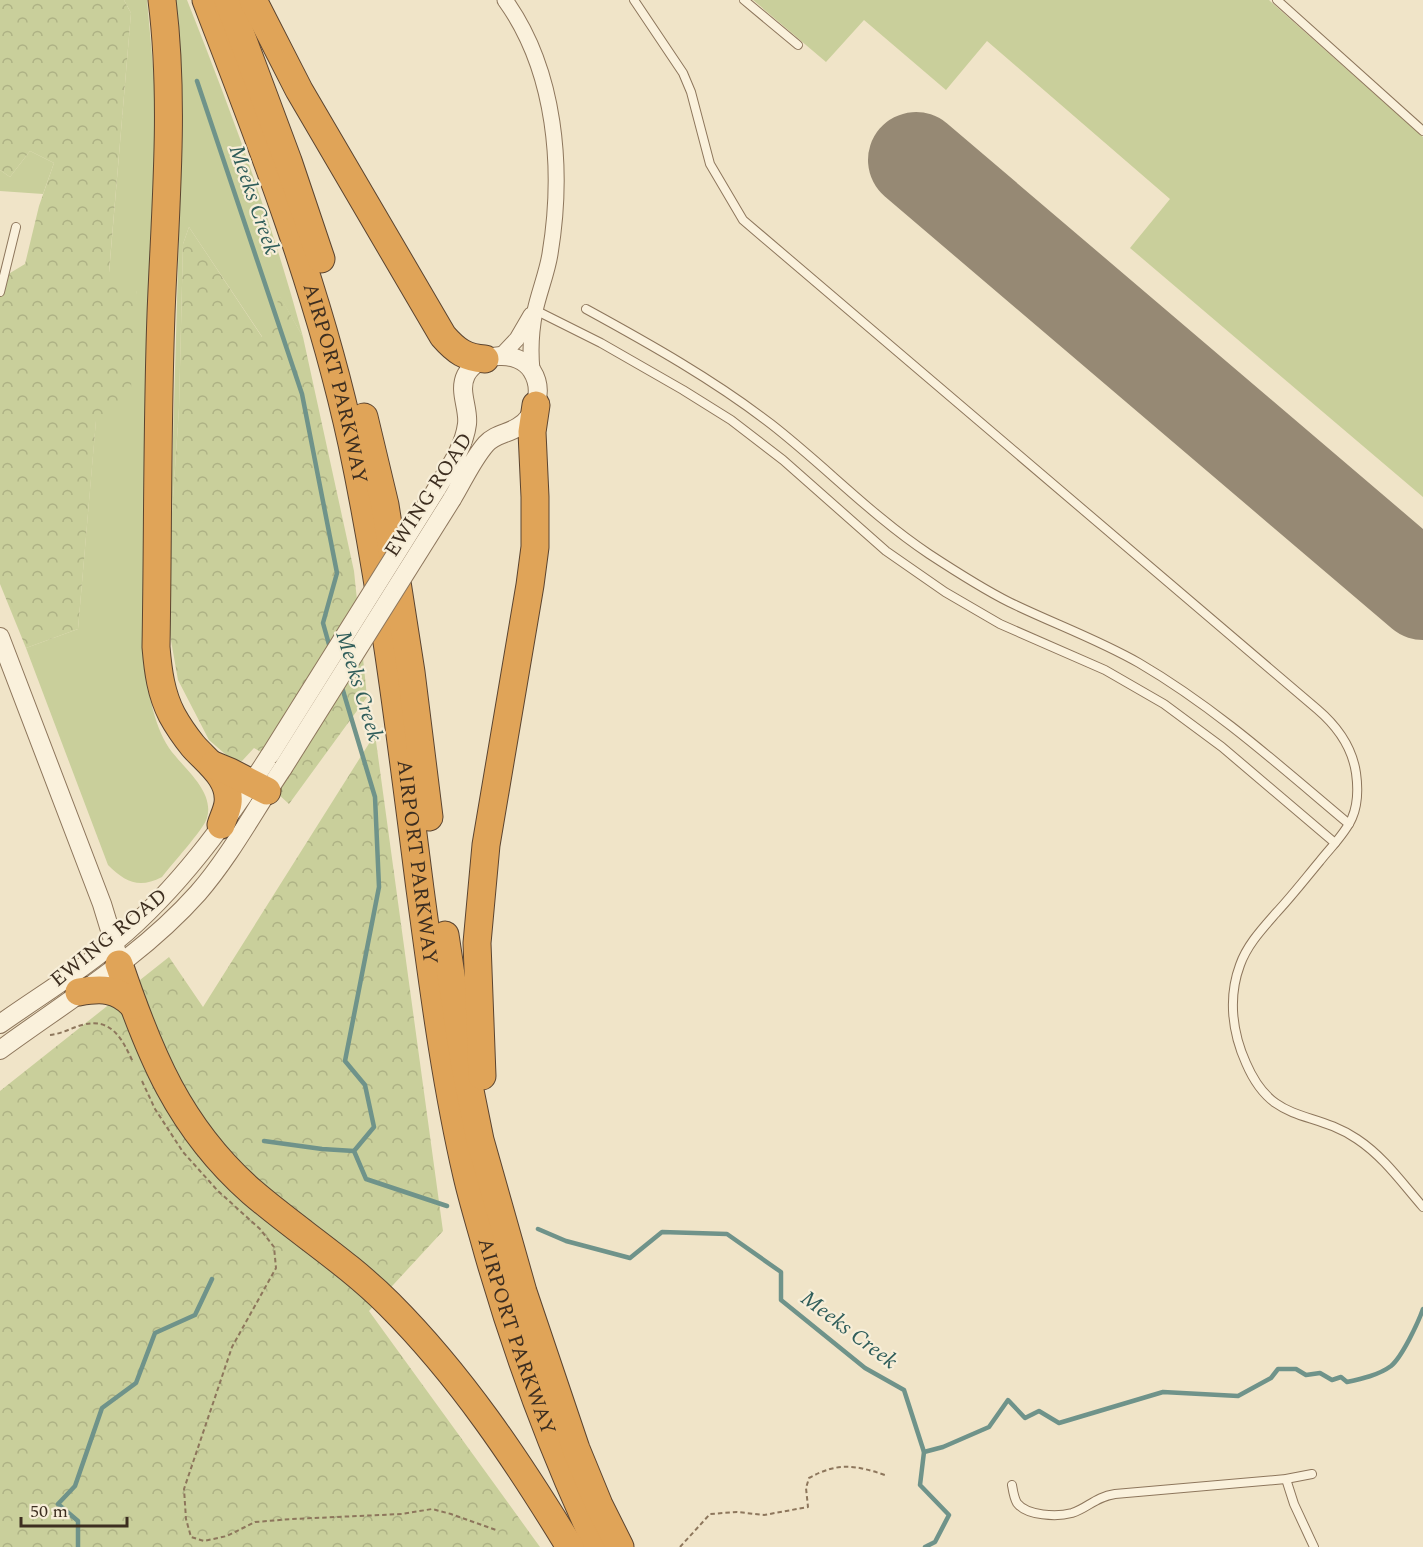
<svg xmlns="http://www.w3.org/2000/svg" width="1423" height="1547" font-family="Spectral,serif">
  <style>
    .grass { fill: #c9cf9b }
    .forest { fill: url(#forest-crowns) }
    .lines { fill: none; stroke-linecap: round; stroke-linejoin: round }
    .stream { stroke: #6f938a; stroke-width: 4.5 }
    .runway { stroke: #968974; stroke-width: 96 }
    .service-casing { stroke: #8d765c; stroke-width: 10 }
    .minor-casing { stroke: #8d765c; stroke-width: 17 }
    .tertiary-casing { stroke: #8d765c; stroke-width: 20 }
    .motorway-casing { stroke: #5b4430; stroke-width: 29 }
    .path { stroke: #8d765c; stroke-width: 2; stroke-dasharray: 4.5 3; stroke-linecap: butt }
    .service { stroke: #faf1dc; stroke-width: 8 }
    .minor { stroke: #faf1dc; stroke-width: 15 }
    .tertiary { stroke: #faf1dc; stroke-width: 18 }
    .motorway { stroke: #e0a458; stroke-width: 27 }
    .tertiary-bridge-casing { stroke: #8d765c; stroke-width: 20; stroke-linecap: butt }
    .tertiary-bridge { stroke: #faf1dc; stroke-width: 18 }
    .labels { text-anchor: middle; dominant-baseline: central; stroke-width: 4.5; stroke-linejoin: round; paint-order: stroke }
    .street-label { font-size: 21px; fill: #3d2e20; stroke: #f7eed8 }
    .water-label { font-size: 22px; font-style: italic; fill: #2f5d5a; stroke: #f7eed8 }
  </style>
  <defs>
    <pattern id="forest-crowns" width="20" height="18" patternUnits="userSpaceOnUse" patternTransform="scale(1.5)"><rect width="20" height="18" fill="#c9cf9b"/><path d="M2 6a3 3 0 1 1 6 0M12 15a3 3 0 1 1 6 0" fill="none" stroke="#aeb285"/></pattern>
  </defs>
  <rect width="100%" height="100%" fill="#f0e4c8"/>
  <g class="grass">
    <path d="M124,0H147L155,89V186L144,664C149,693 153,723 169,748C183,768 215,791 207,818C204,829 171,865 162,877C139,889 125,882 108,865L26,648L78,629L96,420L137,291L109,273L131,13Z"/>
    <path d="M171,0H187C231,110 272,222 303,337L280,297L263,338L189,227L183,244L179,408L170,543L179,232L180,58Z"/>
    <path d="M753,0H1269L1423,137V497L1130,248L1170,199L987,41L946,90L864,20L826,62Z"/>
    <path d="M30,151L54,163L43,194L0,191V170L10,177Z"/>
  </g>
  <g class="forest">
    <path d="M0,0H124L131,13L109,272L137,290L130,405L96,421L78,629L26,648L0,584V279L25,264L39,206L54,163L30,151L10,177L0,170Z"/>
    <path d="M189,227L262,337L280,296L303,337L354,571L367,697L289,804L278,794L289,768L254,748L242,761L232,760L209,740L178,680L170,635L168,573L179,408L183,244Z"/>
    <path d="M375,734L443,1231L369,1311L540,1547H0V1091L169,957L203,1007Z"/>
  </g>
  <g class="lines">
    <g class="stream">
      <path d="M197,81L302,394L337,573L323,623L330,648"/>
      <path d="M341,684L375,797L379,887L345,1061L365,1085L374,1127L354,1151L366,1179L447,1206"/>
      <path d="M264,1141L322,1149L354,1151"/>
      <path d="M538,1229L566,1241L630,1258L662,1232L727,1234L781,1272V1300L865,1368L904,1390L924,1452L920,1485L949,1515L935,1542L925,1547"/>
      <path d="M924,1452L943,1447L989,1427L1008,1400L1025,1418L1039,1411L1059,1423L1163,1392L1238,1396L1271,1378L1278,1369H1296L1306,1375L1320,1373L1332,1380L1341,1377L1347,1382C1361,1379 1379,1375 1391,1366C1402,1357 1418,1323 1423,1309"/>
      <path d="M78,1547V1521L58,1504L75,1486L102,1408L136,1383L155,1333L195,1315L212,1279"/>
    </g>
    <path class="runway" d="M916,160L1423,592"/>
    <defs>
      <g id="service">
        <path d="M634,0L683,73L691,92L710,164L743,220L1317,709C1337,726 1352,746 1356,773C1358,787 1358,804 1352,818C1345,834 1331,847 1320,861C1305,879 1291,897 1276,913C1262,929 1247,945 1240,965C1228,997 1232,1032 1246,1063C1273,1126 1311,1108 1357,1139C1384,1157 1402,1183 1423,1207"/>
        <path d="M744,0L798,45"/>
        <path d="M1277,0L1423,131"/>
        <path d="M0,292L16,227"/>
        <path d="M586,309C650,344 714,380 771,424C825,466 872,516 929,554C955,571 981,588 1009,602C1052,623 1097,639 1139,663C1216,708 1281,767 1349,824"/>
        <path d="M535,310L601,343L683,390L731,420L783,460L886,551L945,592L1000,624L1105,670L1164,704L1222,747L1335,843"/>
        <path d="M1286,1479L1294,1504L1314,1547"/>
        <path d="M1012,1485C1013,1491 1014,1498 1017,1503C1027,1516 1057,1517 1072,1513C1088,1508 1095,1497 1115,1494L1286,1479L1312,1474"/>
      </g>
      <g id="minor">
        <path d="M505,0C556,71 564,169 550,254C547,273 539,292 535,311C531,331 530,350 532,370"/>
        <path d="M501,356L517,339L531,315"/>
      </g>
      <g id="tertiary">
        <path d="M436,490C448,470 464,448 467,424C469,408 458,391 466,375C478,352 519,349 532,371C544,390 536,416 518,427C507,434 495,434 486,444C472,460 463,481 452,499"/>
        <path d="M0,637L102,904L117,953"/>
        <path d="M0,1024C38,997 80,972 116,941C178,889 226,823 270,755"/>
        <path d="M0,1050C67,1001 142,956 198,893C231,855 255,809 283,768"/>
      </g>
      <g id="motorway">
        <path d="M162,0C175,104 165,210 161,314C157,425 158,536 156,647C158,671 161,694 172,715C178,726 185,736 193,746C207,762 231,778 228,803C227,811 223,818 221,825"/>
        <path id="s1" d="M206,0C262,145 319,291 352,444C383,591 401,740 420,889C433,985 445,1081 467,1176C473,1202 481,1227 488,1253C517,1354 553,1452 598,1547"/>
        <path d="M228,0L288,161L321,259"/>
        <path d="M253,0L299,90L443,336C456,351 466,358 485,359"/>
        <path d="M364,417L385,505L411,672L429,817"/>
        <path d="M213,765L230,772L267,791"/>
        <path d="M445,935L464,1061L480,1140L523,1292L576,1449L599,1505L620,1547"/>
        <path d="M119,964C149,1053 179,1128 252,1192C296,1230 347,1262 389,1304C461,1376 517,1460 570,1547"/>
        <path d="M79,992C101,988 117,988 133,1005"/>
        <path d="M482,1076L477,943L486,845L530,585L535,547V497L532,432L536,405"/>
      </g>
    </defs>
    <use href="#service" class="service-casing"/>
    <use href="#minor" class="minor-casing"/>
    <use href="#tertiary" class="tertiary-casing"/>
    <use href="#motorway" class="motorway-casing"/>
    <g class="path">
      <path d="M50,1035C61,1034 71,1028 82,1025C112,1017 122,1039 133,1062"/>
      <path d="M142,1081L155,1109L183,1152L218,1191L260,1229L274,1247L276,1268L232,1347L184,1489L186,1519L191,1537L204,1541L227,1536L255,1522L292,1519L402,1514L432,1509L451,1514L496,1530"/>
      <path d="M680,1547L710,1514L737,1512L764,1515L808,1507L806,1488L809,1478C838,1462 855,1465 885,1475"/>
    </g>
    <use href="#service" class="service"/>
    <use href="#minor" class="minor"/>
    <use href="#tertiary" class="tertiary"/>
    <use href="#motorway" class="motorway"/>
    <defs>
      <g id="tertiary-bridge">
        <path d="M270,755L436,490"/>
        <path d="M283,768L452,499"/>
      </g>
    </defs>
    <use href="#tertiary-bridge" class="tertiary-bridge-casing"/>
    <use href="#tertiary-bridge" class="tertiary-bridge"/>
  </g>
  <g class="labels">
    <g class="street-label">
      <text stroke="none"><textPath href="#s1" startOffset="405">AIRPORT PARKWAY</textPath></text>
      <text transform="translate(429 495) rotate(-57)">EWING ROAD</text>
      <text stroke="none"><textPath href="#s1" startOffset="891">AIRPORT PARKWAY</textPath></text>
      <text transform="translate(109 938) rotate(-39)">EWING ROAD</text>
      <text stroke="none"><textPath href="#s1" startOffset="1377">AIRPORT PARKWAY</textPath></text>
    </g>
    <g class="water-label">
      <text transform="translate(254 200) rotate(71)">Meeks Creek</text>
      <text transform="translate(359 686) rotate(73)">Meeks Creek</text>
      <text transform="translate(849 1330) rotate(37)">Meeks Creek</text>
    </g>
  </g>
  <path d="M21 1517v9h106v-9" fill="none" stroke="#3d2e20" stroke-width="3"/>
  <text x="30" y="1517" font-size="18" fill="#3d2e20" stroke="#f7eed8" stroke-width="4.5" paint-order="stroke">50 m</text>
</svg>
